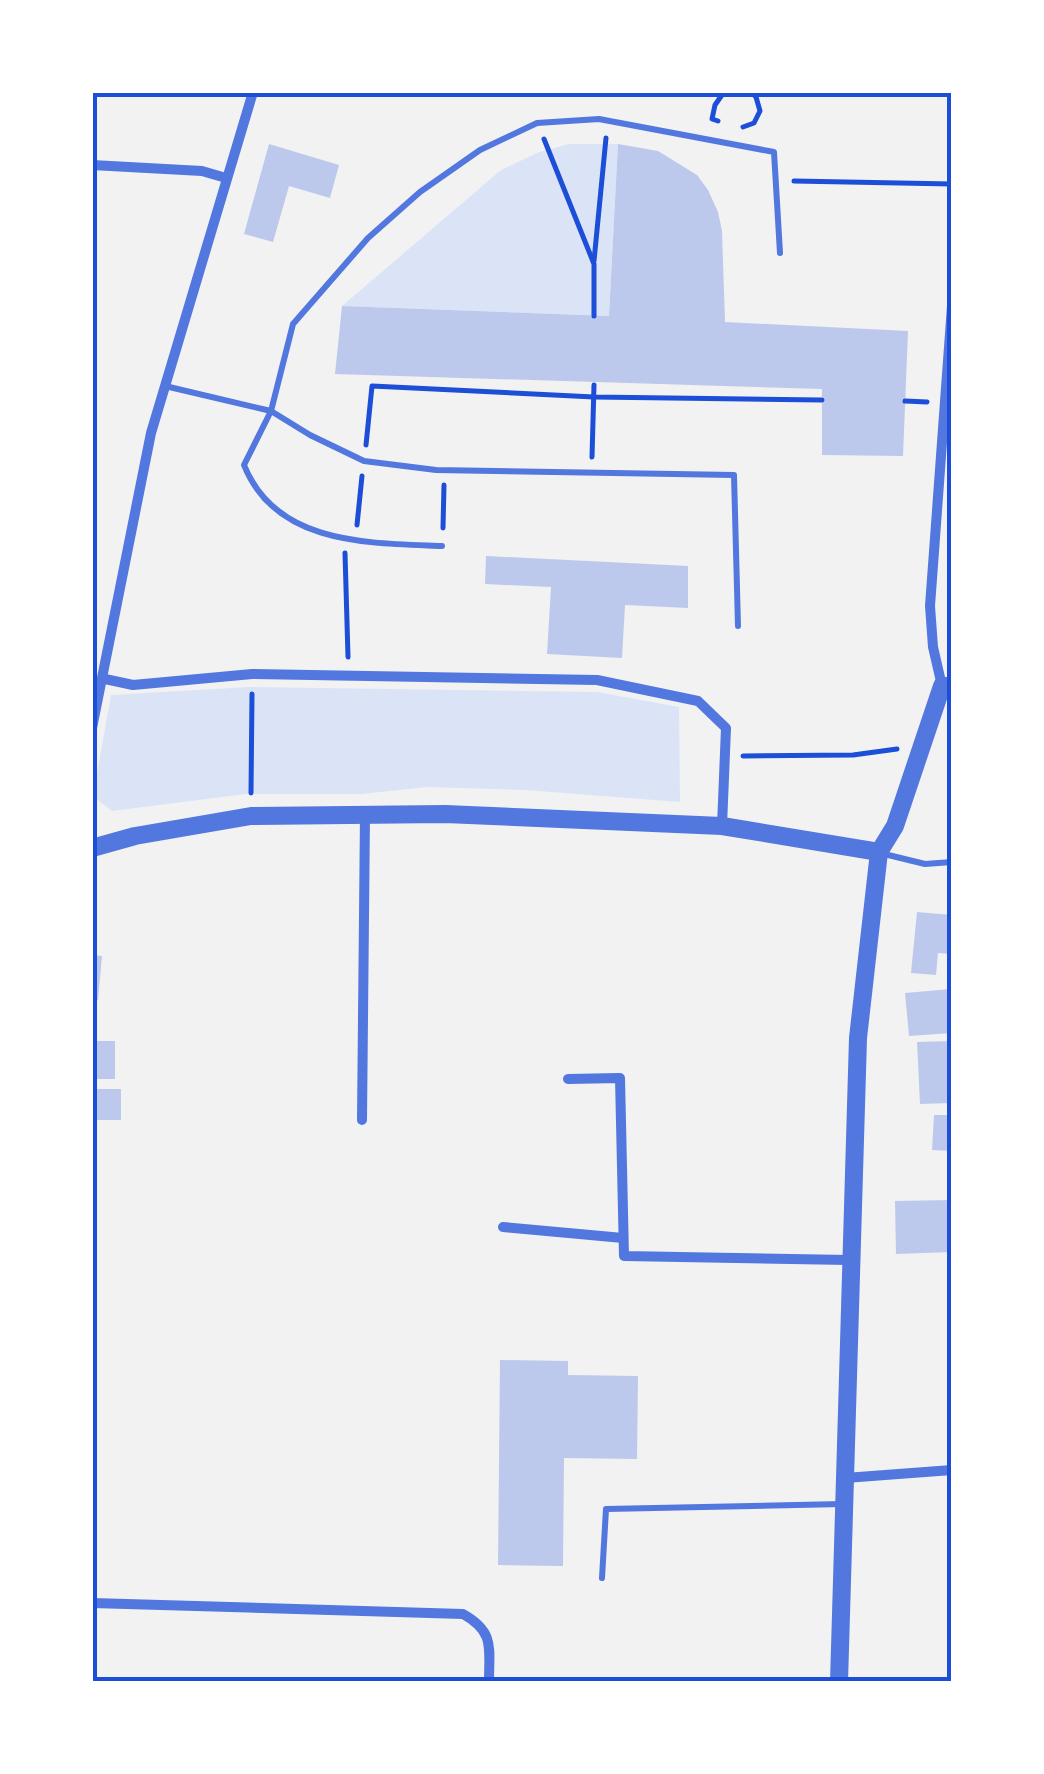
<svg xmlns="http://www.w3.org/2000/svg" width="1044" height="1774" font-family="'Roboto Condensed',sans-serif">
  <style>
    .green { fill: #dbe4f7 }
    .building { fill: #bdc9ec }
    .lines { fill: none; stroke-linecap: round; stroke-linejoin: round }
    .path { stroke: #1d4ed8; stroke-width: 5 }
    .service { stroke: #5277de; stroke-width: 6 }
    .minor { stroke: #5277de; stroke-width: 10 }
    .tertiary { stroke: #5277de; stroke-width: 18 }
    .neatline { fill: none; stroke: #1d4ed8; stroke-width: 4 }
  </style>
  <rect width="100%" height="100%" fill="#f2f2f2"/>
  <g class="green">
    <path d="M569,144H618L609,316L342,306L501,170L539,152Z"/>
    <path d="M248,687L597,692L679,707L680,802L525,790L427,787L362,794H246L112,811L93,796L111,695Z"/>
  </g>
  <g class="building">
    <path d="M269,144L339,165L330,198L289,186L273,242L244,234Z"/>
    <path d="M618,144L658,151L697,175L708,190L718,212L722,231L725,322L908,331L903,456L822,455V389L335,374L342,306L609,316Z"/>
    <path d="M486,556L688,566V608L625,605L622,658L547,654L551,587L485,584Z"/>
    <path d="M917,912L952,915V954L938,953L936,975L911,973Z"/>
    <path d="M92,955L102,956L98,1000H92Z"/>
    <path d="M951,989L952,1033L909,1036L905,993Z"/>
    <rect x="92" y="1041" width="23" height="38"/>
    <path d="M952,1041V1103L920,1104L917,1042Z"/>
    <rect x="92" y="1089" width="29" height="31"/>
    <path d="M934,1115H952V1151L932,1150Z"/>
    <path d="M952,1200V1252L896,1254L895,1201Z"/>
    <path d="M500,1360L568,1361V1375L638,1376L637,1459L564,1458L563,1566L498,1565Z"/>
  </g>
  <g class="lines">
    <g class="path">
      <path d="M718,121L712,119L715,105L724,92"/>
      <path d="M743,127L754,123L760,111L756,97L751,92"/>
      <path d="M544,139L594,264V316"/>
      <path d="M794,181L952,184"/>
      <path d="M594,261L606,138"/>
      <path d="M905,401L927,402"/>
      <path d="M366,445L372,386L594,397L822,400"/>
      <path d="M592,457L594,385"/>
      <path d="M357,525L362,476"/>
      <path d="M443,528L444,485"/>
      <path d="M345,553L348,657"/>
      <path d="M743,756L853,755L897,749"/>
      <path d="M251,793L252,694"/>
    </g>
    <g class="service">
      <path d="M165,386L271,411L310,435L364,461L436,470L734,475L738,626"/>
      <path d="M442,546C368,543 276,545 244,465L271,411L293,324L368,238L420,192L480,150L537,123L599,119L774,152L780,253"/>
      <path d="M880,853L925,864L952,862"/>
      <path d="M602,1578L606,1509L843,1504"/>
    </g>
    <g class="minor">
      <path d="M92,165L202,171L226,178"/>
      <path d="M105,679L133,685L252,674L597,680L698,701L726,728L722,826"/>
      <path d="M942,686L933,647L930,606L952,306"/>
      <path d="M92,728L151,433L253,92"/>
      <path d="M568,1079L620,1078L624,1256L849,1260"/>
      <path d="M362,1120L365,814"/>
      <path d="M503,1227L623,1238"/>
      <path d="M845,1478L952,1470"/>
      <path d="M92,1603L463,1614C495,1632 489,1647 489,1682"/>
    </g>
    <g class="tertiary">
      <path d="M92,848L135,836L251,816L445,814L722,826L879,852"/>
      <path d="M839,1682L858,1038L879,852L895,826L942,686H952"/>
    </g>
  </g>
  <rect width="1044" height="1774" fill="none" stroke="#ffffff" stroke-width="190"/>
  <rect x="95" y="95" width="854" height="1584" class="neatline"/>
</svg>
